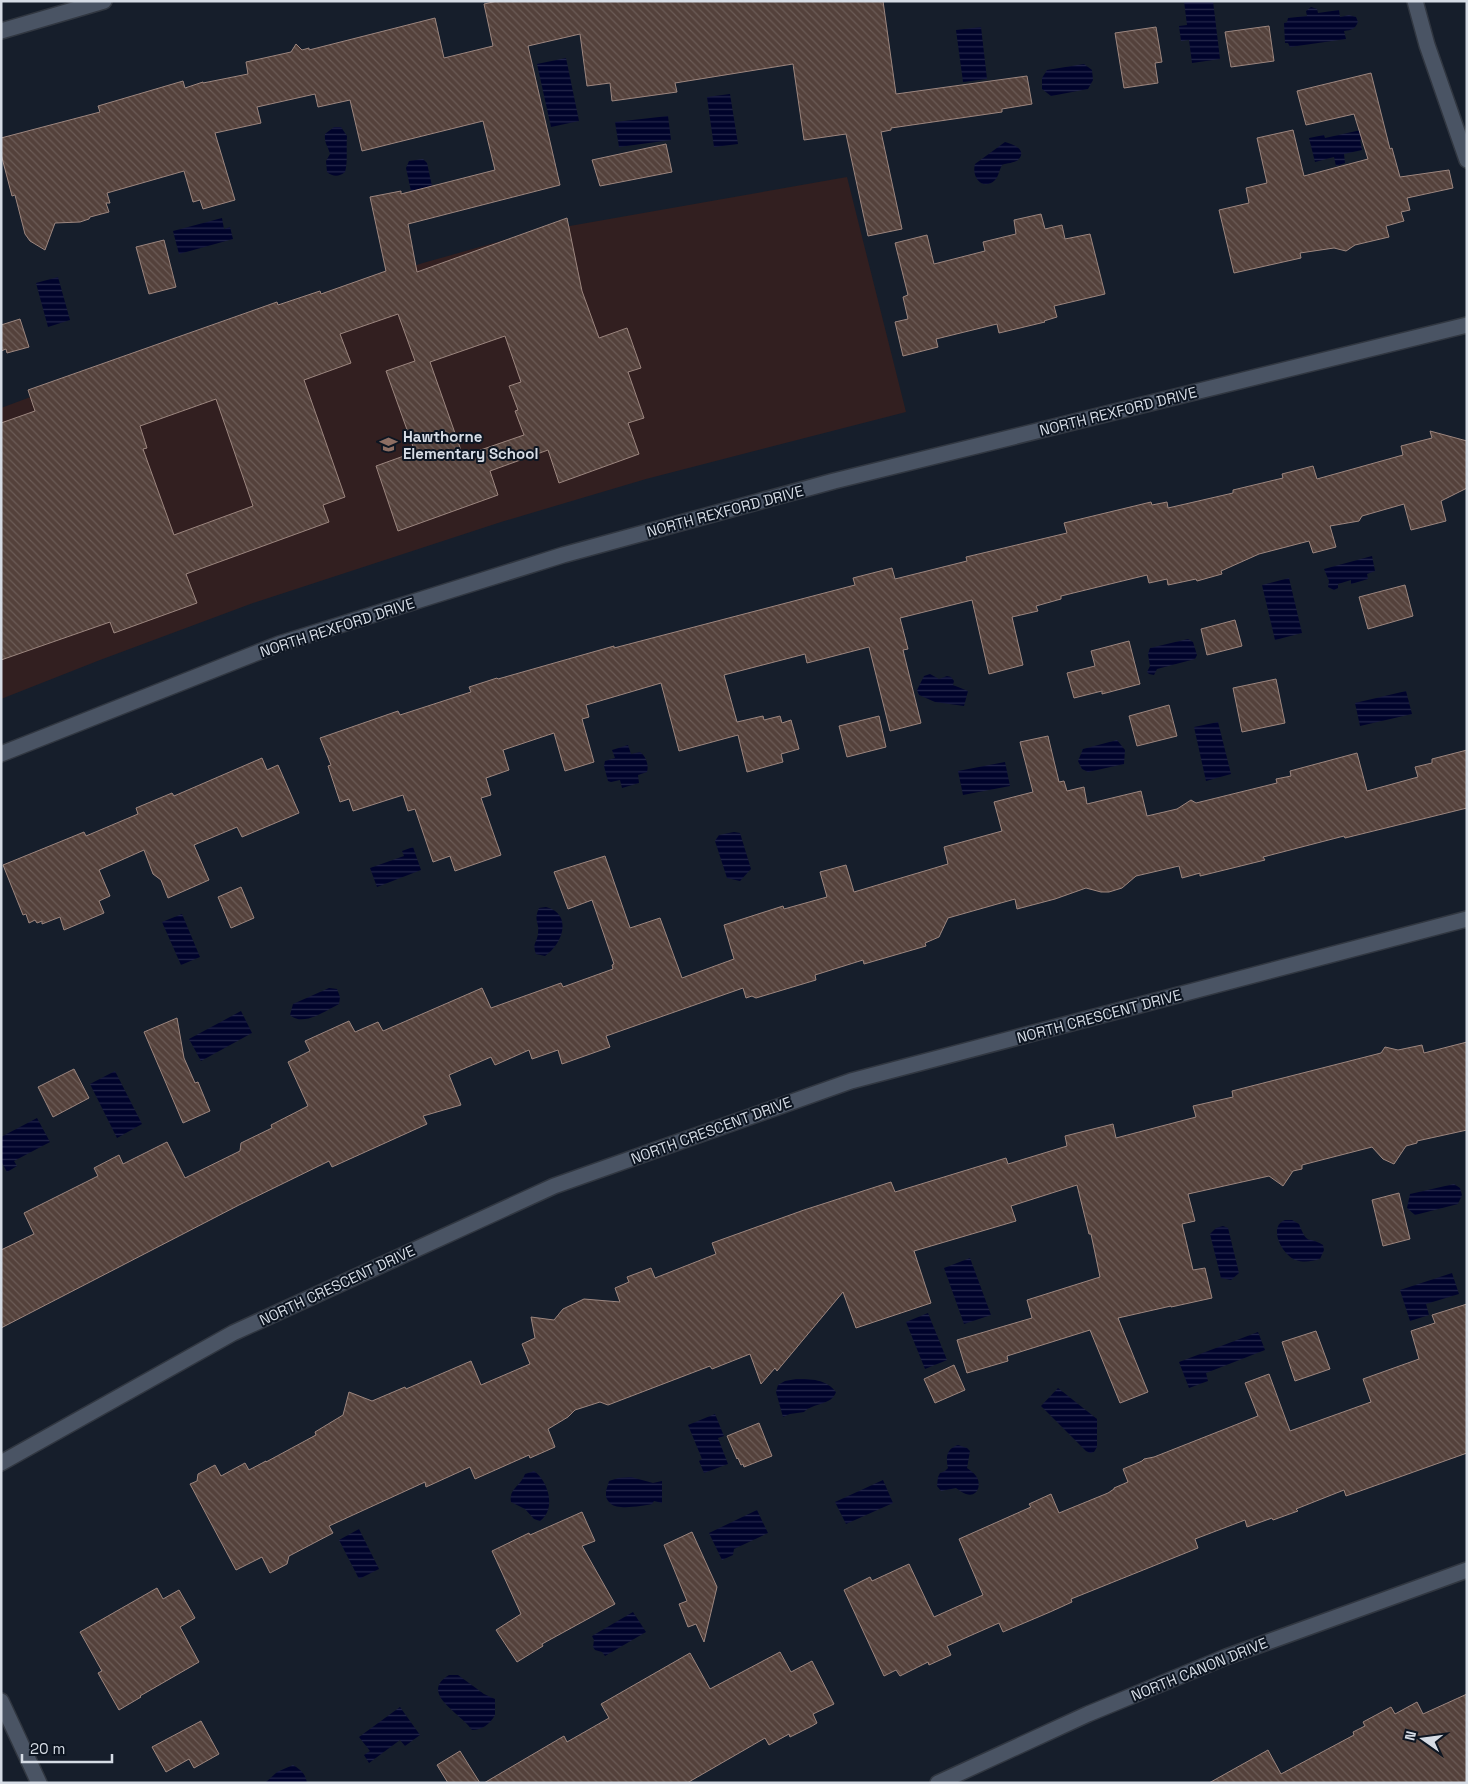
<svg xmlns="http://www.w3.org/2000/svg" width="1468" height="1784" font-family="'Space Grotesk',sans-serif">
  <style>
    .education { fill: #321f20 }
    .water { fill: url(#water-rules) }
    .building { fill: url(#building-back-hatch); stroke: #9c867f; fill-rule: evenodd }
    .lines { fill: none; stroke-linecap: round; stroke-linejoin: round }
    .minor-casing { stroke: #313741; stroke-width: 18 }
    .minor { stroke: #4a5464; stroke-width: 15 }
    .labels { text-anchor: middle; dominant-baseline: central; stroke-width: 4; stroke-linejoin: round; paint-order: stroke }
    .street-label { font-size: 15px; fill: #d6dce5; stroke: #0d1521 }
    .poi-label { font-size: 15px; font-weight: bold; fill: #d6dce5; stroke: #0d1521; text-anchor: start }
  </style>
  <defs>
    <pattern id="water-rules" width="6" height="5" patternUnits="userSpaceOnUse" patternTransform="scale(1.25)"><rect width="6" height="5" fill="#00032b"/><path d="M0 2.5h6" fill="none" stroke="#24274a"/></pattern>
    <pattern id="building-back-hatch" width="6" height="6" patternUnits="userSpaceOnUse" patternTransform="scale(1.25)"><rect width="6" height="6" fill="#54413b"/><path d="M-1 5l2 2M0 0l6 6M5-1l2 2" fill="none" stroke="#6c5c57"/></pattern>
  </defs>
  <rect width="100%" height="100%" fill="#161e2b"/>
  <path class="education" d="M847,177L906,412L646,479L501,522L253,603L100,660L1,699V408L243,318L423,263L530,233Z"/>
  <g class="water">
    <path d="M1184,1H1213L1220,59L1192,63L1189,40L1181,41L1179,26L1187,25Z"/>
    <path d="M1311,7L1317,9L1318,13L1339,10L1340,17L1349,15L1356,17L1358,22C1355,29 1352,30 1344,31L1346,39L1290,47L1288,43H1285L1284,23L1287,22L1288,18L1307,16L1306,11Z"/>
    <path d="M981,27L987,79L963,82L956,30Z"/>
    <path d="M566,58L579,121L551,127L537,64Z"/>
    <path d="M1084,64L1092,70L1093,80L1088,89L1051,96L1042,89V78L1047,70Z"/>
    <path d="M730,94L738,144L714,147L707,97Z"/>
    <path d="M668,116L671,140L619,147L615,122Z"/>
    <path d="M334,127H341L347,136C346,148 348,162 345,172C339,177 333,177 327,172L326,161L330,154C328,146 324,143 325,134Z"/>
    <path d="M1361,130L1363,139L1360,140L1362,150L1344,154L1345,163L1336,166L1334,157L1315,162L1309,138L1324,135L1325,138Z"/>
    <path d="M1005,142C1013,144 1028,150 1018,160C1014,163 1007,163 1002,165C999,170 999,176 995,180C984,191 971,179 975,164Z"/>
    <path d="M423,159L427,163L435,200L414,205L406,168L409,161Z"/>
    <path d="M222,218L224,229L230,227L233,239L179,254L173,231Z"/>
    <path d="M58,277L70,320L48,327L36,283Z"/>
    <path d="M1372,556L1375,571L1367,574L1368,579L1351,584V580L1338,584V588L1334,590L1328,587L1329,581L1324,569Z"/>
    <path d="M1289,578L1302,633L1275,640L1262,585Z"/>
    <path d="M1188,639L1193,642L1197,655L1195,659L1157,669L1154,675L1149,674L1147,672L1150,666L1148,654L1150,648Z"/>
    <path d="M930,674L939,679L947,676L951,677L954,681L953,685L968,691L964,706L935,702L919,695L917,690L924,676Z"/>
    <path d="M1406,691L1412,714L1360,726L1355,703Z"/>
    <path d="M1218,722L1231,774L1206,781L1194,727Z"/>
    <path d="M1117,740L1125,750L1124,764L1088,772L1082,769L1078,761L1083,749Z"/>
    <path d="M628,745L631,754L640,752C646,756 649,765 647,772L638,775L639,783L622,788L620,780L611,782L608,781L604,766L605,761L615,758L612,750Z"/>
    <path d="M1005,762L1010,786L963,795L958,771Z"/>
    <path d="M734,832L740,833L751,869L740,881L727,878L715,841L719,835Z"/>
    <path d="M413,847L421,870L377,887L370,868L404,856L402,851Z"/>
    <path d="M546,907C573,914 563,944 545,956L536,954C532,942 537,944 538,933C540,923 533,921 539,908Z"/>
    <path d="M182,914L200,957L181,965L162,922Z"/>
    <path d="M329,988L337,989L340,997L339,1004C325,1011 303,1027 290,1015L293,1004Z"/>
    <path d="M241,1011L252,1033L201,1061L189,1039Z"/>
    <path d="M115,1071L142,1124L117,1138L90,1084Z"/>
    <path d="M37,1118L50,1142L14,1161L17,1166L7,1172L1,1161V1137Z"/>
    <path d="M1454,1184L1460,1188L1462,1195L1458,1204L1415,1215L1407,1208L1410,1194Z"/>
    <path d="M1285,1220H1292L1299,1224C1308,1247 1307,1235 1323,1245L1324,1250L1320,1259C1312,1261 1304,1263 1296,1260C1283,1256 1267,1227 1285,1220Z"/>
    <path d="M1223,1226L1228,1228L1239,1273L1231,1280L1221,1278L1210,1234L1216,1228Z"/>
    <path d="M970,1258L991,1315L964,1324L944,1268Z"/>
    <path d="M1452,1273L1459,1294L1426,1304L1429,1315L1410,1321L1400,1290Z"/>
    <path d="M928,1313L947,1360L925,1369L906,1322Z"/>
    <path d="M1258,1332L1265,1350L1206,1373L1208,1381L1189,1388L1179,1362Z"/>
    <path d="M796,1379C811,1379 826,1379 836,1392C831,1406 814,1402 804,1412L790,1414L783,1417L776,1392L778,1385L785,1381Z"/>
    <path d="M1058,1388L1097,1419V1447L1094,1452L1090,1453L1086,1451L1041,1406Z"/>
    <path d="M715,1414L724,1436L718,1438L728,1464L704,1473L699,1461L702,1459L688,1425Z"/>
    <path d="M958,1445L967,1448L970,1451L967,1468C970,1470 974,1473 976,1476C982,1484 978,1498 966,1494C963,1493 959,1490 956,1488L941,1491L937,1486L938,1477L940,1473L945,1471L948,1468C946,1457 946,1449 958,1445Z"/>
    <path d="M534,1471C548,1481 557,1509 540,1521L534,1519L525,1509L511,1502C509,1488 520,1487 525,1474Z"/>
    <path d="M631,1477L653,1483L662,1481V1503L654,1501L652,1504C643,1506 618,1510 611,1504C609,1502 607,1500 606,1497V1491L609,1481L618,1478Z"/>
    <path d="M883,1480L893,1503L846,1524L835,1502Z"/>
    <path d="M757,1510L768,1533L734,1549L733,1555L722,1560L709,1533Z"/>
    <path d="M359,1529L379,1569L359,1579L339,1540Z"/>
    <path d="M633,1612L646,1632L605,1656L602,1652L595,1650L593,1647L594,1640L592,1636Z"/>
    <path d="M449,1675H458L484,1694L495,1699V1715C490,1724 482,1730 472,1730C462,1714 418,1693 449,1675Z"/>
    <path d="M400,1707L420,1735L405,1746L400,1740L369,1763L364,1755L370,1751L359,1737Z"/>
    <path d="M293,1765C301,1770 305,1773 307,1783H265L277,1772Z"/>
  </g>
  <g class="building">
    <path d="M497,1H883L896,94L1027,76L1032,104L1002,109V112L891,128V130L881,132L902,229L868,236L846,134L804,140L793,64L675,83L677,92L612,101L610,83L587,86L580,34L528,46L560,185L408,224L417,272L567,218L582,291L599,338L627,328L641,368L628,372L644,418L628,423L639,454L559,483L548,450L490,471L498,495L398,531L376,466L415,452L386,371L415,361L398,314L340,334L351,363L304,380L345,497L323,505L329,522L186,574L197,603L114,633L110,622L1,660V423L35,411L28,390L277,302L278,305L320,291L321,294L386,271L370,197L401,191V194L495,170L483,121L362,151L350,100L318,107L315,94L257,107L261,123L215,133L235,200L203,209L200,200L193,202L184,171L107,193L110,203H106L109,212L90,217L89,219L80,222L55,223L45,250L30,241L25,234L15,195L12,196L1,154V138L100,112L98,106L183,81L185,88L203,82V83L248,74L246,62L291,52L296,44L302,50L309,48V50L435,18L444,58L493,46L484,4ZM505,336L521,382L509,386L518,410L515,411L524,435L463,456L430,362ZM216,399L253,506L174,535L143,449L147,448L140,426Z"/>
    <path d="M1269,26L1274,61L1231,67L1225,32Z"/>
    <path d="M1156,27L1162,62L1155,63L1158,83L1124,88L1115,33Z"/>
    <path d="M1371,73L1390,149L1392,148L1400,177L1449,170L1453,188L1407,198L1410,210L1401,212L1404,221L1386,226L1389,237L1355,245L1346,251L1334,248L1300,253L1301,258L1234,273L1219,210L1249,203L1246,188L1267,183L1257,138L1293,130L1304,176L1368,159L1354,114L1306,125L1297,91Z"/>
    <path d="M666,144L672,172L600,186L592,160Z"/>
    <path d="M1041,214L1045,229L1062,225L1065,239L1090,234L1105,294L1054,306L1057,317L1044,321L1045,322L999,333L997,324L936,339L938,347L903,356L895,322L908,319L903,297L908,295L895,243L927,235L934,264L985,251L983,242L1016,234L1014,220Z"/>
    <path d="M164,240L176,287L149,294L136,247Z"/>
    <path d="M20,319L29,347L7,353L6,349L1,351V325Z"/>
    <path d="M1430,431L1467,441V488L1441,501L1446,521L1411,530L1404,504L1362,516L1359,521L1330,526L1336,547L1313,553L1309,541L1259,554L1221,571L1222,574L1197,581L1196,579L1168,585L1167,579L1149,583L1147,575L1061,596V599L1036,606L1038,611L1012,617L1023,665L989,674L972,600L900,618L908,649L903,650L921,723L890,731L869,647L807,663L805,654L724,675L737,722L763,716L764,720L780,716L782,723L791,720L799,749L781,754L783,762L747,772L738,735L679,751L661,683L586,705L589,717L582,719L594,762L565,771L554,733L503,750L509,770L486,778L491,795L481,798L501,855L455,871L450,856L433,862L415,809L408,811L403,795L353,811L349,799L340,802L328,766L331,765L320,738L398,711L400,715L471,692L469,687L497,678L498,679L614,646V648L855,585L853,578L892,568L895,579L967,561L966,557L1067,533L1064,523L1151,502L1152,505L1167,502L1168,508L1233,493V490L1283,478L1282,474L1313,466L1317,479L1403,455L1401,446L1432,438Z"/>
    <path d="M1405,585L1413,616L1368,629L1359,597Z"/>
    <path d="M1235,620L1242,646L1207,655L1201,629Z"/>
    <path d="M1129,641L1140,684L1102,694V691L1074,698L1067,673L1095,666L1091,651Z"/>
    <path d="M1276,679L1285,723L1242,732L1233,688Z"/>
    <path d="M1169,705L1177,736L1137,746L1129,716Z"/>
    <path d="M879,716L886,747L847,757L839,726Z"/>
    <path d="M1048,736L1059,782L1064,781L1067,791L1084,787L1087,804L1141,791L1147,816L1177,809L1191,800L1196,803L1277,783L1276,779L1291,776L1290,771L1357,753L1367,791L1418,777L1415,767L1432,763V759L1467,750V808L1345,838L1344,836L1263,857L1265,860L1200,876V873L1182,878L1179,866L1136,876L1122,888L1109,892H1101L1086,888L1055,899L1017,909L1015,899L948,918L939,937L925,943L926,946L864,964L863,960L815,975L816,980L756,998L752,996L746,998L743,988L606,1036L610,1047L562,1064L558,1050L532,1059L529,1050L495,1065L491,1057L449,1075L461,1105L423,1116L427,1124L332,1167L329,1161L239,1205L1,1328V1250L34,1234L24,1213L98,1176L94,1168L119,1155L123,1164L167,1142L185,1178L240,1151L241,1143L272,1128L271,1125L308,1106L288,1062L310,1051L305,1041L349,1021L355,1032L378,1022L383,1031L482,988L491,1008L561,983L563,987L613,969L612,965L614,964L592,900L568,909L554,872L605,856L630,928L660,918L682,978L734,959L724,925L783,906L784,909L827,897L820,872L846,865L854,892L948,864L944,847L1002,831L994,802L1033,792L1020,742Z"/>
    <path d="M262,758L267,770L278,765L299,813L242,837L237,827L194,845L209,880L168,898L161,880L153,874L144,850L99,870L110,896L99,901L104,913L64,930L60,917L42,924V921L37,923L35,920L29,923L26,914L23,915L3,865L84,832L86,836L138,814L136,808L172,793L174,796Z"/>
    <path d="M241,887L254,918L231,928L218,897Z"/>
    <path d="M177,1018L184,1058L195,1083L198,1082L210,1111L183,1123L144,1032Z"/>
    <path d="M1467,1042V1130L1417,1141V1143L1406,1146L1394,1164L1383,1159L1372,1147L1302,1165V1169L1293,1171L1283,1186L1269,1176L1188,1194L1195,1221L1182,1224L1193,1270L1205,1268L1212,1298L1171,1307V1306L1118,1318L1148,1392L1120,1403L1090,1330L1007,1356L1008,1361L967,1373L957,1340L1032,1318L1027,1300L1100,1277L1091,1234H1089L1077,1185L1011,1206L1016,1221L914,1251L931,1303L856,1328L843,1292L777,1371L775,1368L761,1384L750,1354L712,1369L710,1366L608,1405L600,1402L575,1410L568,1417L548,1429L555,1447L530,1458L529,1455L475,1479L470,1467L426,1487L425,1482L329,1526L333,1533L289,1556L287,1564L270,1573L262,1557L236,1570L190,1484L197,1481L198,1474L215,1465L221,1476L245,1463L249,1470L266,1461V1462L316,1435L315,1432L343,1415L349,1392L372,1401L405,1387L406,1389L471,1361L481,1385L530,1364L522,1344L535,1338L531,1317L554,1320L563,1309L584,1299L620,1302L615,1288L629,1282L627,1277L651,1268L655,1278L716,1254L712,1243L804,1210L891,1182L895,1192L1006,1158L1008,1164L1067,1146L1065,1136L1113,1124L1116,1138L1196,1117L1193,1106L1233,1097L1232,1091L1381,1053L1385,1047L1398,1050L1422,1045L1424,1053Z"/>
    <path d="M74,1069L89,1098L53,1117L38,1087Z"/>
    <path d="M1399,1193L1410,1239L1383,1246L1372,1200Z"/>
    <path d="M1467,1304V1453L1346,1496L1344,1490L1296,1509L1298,1511L1273,1520L1272,1518L1247,1527L1245,1520L1195,1539L1198,1548L1071,1599L1072,1602L1050,1612L1003,1632L999,1623L947,1646L951,1655L929,1665L928,1662L900,1676L896,1670L884,1676L844,1590L870,1577L872,1581L909,1564L934,1617L983,1595L959,1539L1031,1507L1029,1504L1051,1494L1059,1513L1108,1493L1114,1489V1488L1128,1482L1123,1469L1142,1461L1144,1459L1154,1457L1258,1416L1245,1383L1269,1374L1290,1431L1371,1402L1363,1379L1419,1359L1411,1331L1435,1323L1432,1315Z"/>
    <path d="M1316,1331L1330,1369L1295,1381L1282,1342Z"/>
    <path d="M954,1365L965,1390L935,1403L924,1379Z"/>
    <path d="M759,1423L772,1456L744,1467L743,1464L741,1465L738,1458L737,1459L727,1436Z"/>
    <path d="M582,1512L595,1541L582,1546L615,1604L542,1644L543,1646L517,1662L496,1630L521,1614L492,1551L529,1533L530,1535Z"/>
    <path d="M692,1532L717,1587L704,1642L696,1624L688,1627L679,1604L687,1601L664,1545Z"/>
    <path d="M157,1588L163,1599L179,1590L195,1618L180,1627L199,1662L140,1696L141,1697L119,1710L98,1673L102,1671L80,1632Z"/>
    <path d="M780,1652L791,1672L812,1661L834,1704L813,1714L817,1723L812,1726L790,1737L789,1734L769,1745L765,1738L687,1783H484L564,1736L567,1742L609,1718L601,1704L690,1653L710,1689Z"/>
    <path d="M1467,1694V1783H1209L1268,1750L1281,1774L1354,1735L1353,1732L1365,1726L1363,1722L1391,1707L1395,1714L1417,1702L1423,1714Z"/>
    <path d="M201,1721L219,1754L194,1768L189,1759L166,1772L152,1747Z"/>
    <path d="M460,1751L480,1783H448L437,1765Z"/>
  </g>
  <g class="lines">
    <defs>
      <g id="minor">
        <path d="M1415,1L1427,45L1467,160"/>
        <path d="M1,31L104,1"/>
        <path d="M1,754L279,644L563,555L834,481L1467,325"/>
        <path d="M1,1463L233,1333L554,1186L851,1081L1467,919"/>
        <path d="M1,1701L39,1783"/>
        <path d="M938,1783L1088,1714L1226,1657L1467,1570"/>
      </g>
    </defs>
    <use href="#minor" class="minor-casing"/>
    <use href="#minor" class="minor"/>
  </g>
  <defs>
    <symbol id="school-bare" viewBox="-9 -9 18 18"><path d="M0-5L7-2L0 1L-7-2ZM-4 1L0 2.5L4 1V4Q0 6-4 4Z" fill="#8d6e63" stroke="#0d1521" stroke-width="2.5" paint-order="stroke"/></symbol>
  </defs>
  <g fill-rule="evenodd">
    <use href="#school-bare" x="376" y="432" width="25" height="25"/>
  </g>
  <g class="labels">
    <g class="street-label">
      <text transform="translate(1118 411) rotate(-14)">NORTH REXFORD DRIVE</text>
      <text transform="translate(725 511) rotate(-15)">NORTH REXFORD DRIVE</text>
      <text transform="translate(337 627) rotate(-18)">NORTH REXFORD DRIVE</text>
      <text transform="translate(1099 1016) rotate(-15)">NORTH CRESCENT DRIVE</text>
      <text transform="translate(711 1130) rotate(-20)">NORTH CRESCENT DRIVE</text>
      <text transform="translate(337 1285) rotate(-25)">NORTH CRESCENT DRIVE</text>
      <text transform="translate(1199 1669) rotate(-22)">NORTH CANON DRIVE</text>
    </g>
    <g class="poi-label">
      <text x="403" y="436">Hawthorne<tspan x="403" dy="17">Elementary School</tspan></text>
    </g>
  </g>
  <rect width="1468" height="1784" fill="none" stroke="#d6dce5" stroke-width="5"/>
  <g transform="translate(1423 1739) rotate(284)" stroke="#0d1521" stroke-width="4" paint-order="stroke">
  <path d="M0-4L9 19L0 12L-9 19Z" fill="#d6dce5"/>
  <text y="-8" font-size="14" font-weight="bold" text-anchor="middle" fill="#d6dce5">N</text>
  </g>
  <path d="M22 1754v8h90v-8" fill="none" stroke="#d6dce5" stroke-width="2.5"/>
  <text x="30" y="1754" font-size="15" fill="#d6dce5" stroke="#0d1521" stroke-width="4" paint-order="stroke">20 m</text>
</svg>
